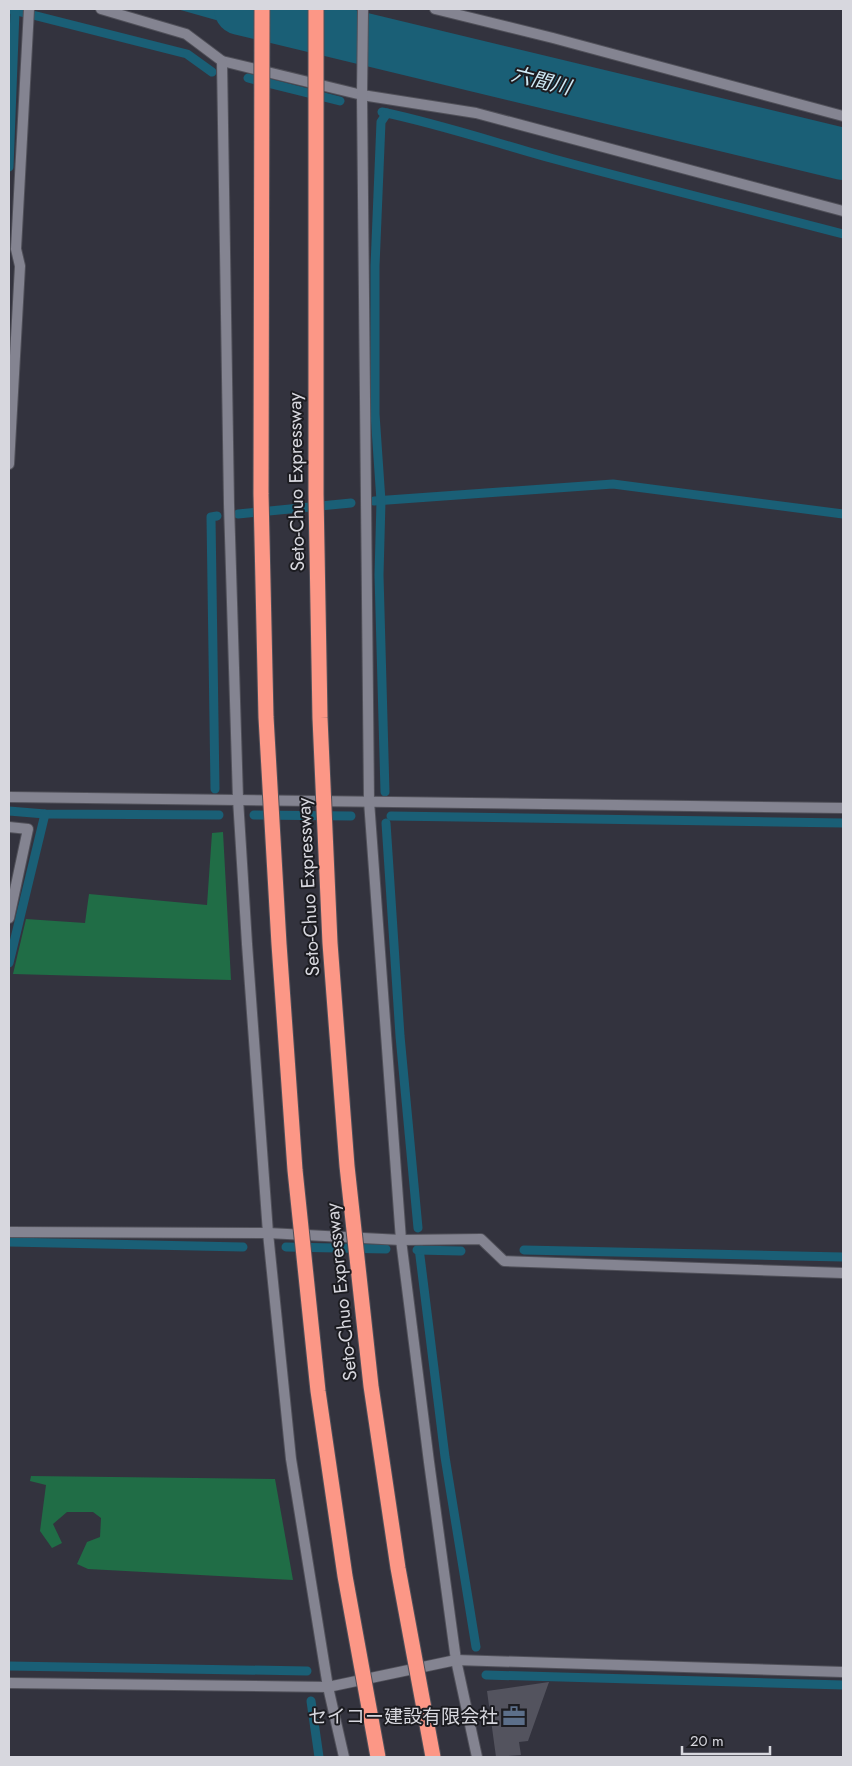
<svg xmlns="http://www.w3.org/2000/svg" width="852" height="1766" font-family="Jost,'Noto Sans JP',sans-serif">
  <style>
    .green { fill: #206d46 }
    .water { fill: #1a5f76 }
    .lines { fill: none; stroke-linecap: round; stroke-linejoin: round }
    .stream { stroke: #1a5f76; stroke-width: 9 }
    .river { stroke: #1a5f76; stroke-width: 52 }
    .building { fill: #53535e }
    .minor-casing { stroke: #505059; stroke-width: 12 }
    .minor { stroke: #848491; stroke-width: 10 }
    .motorway-bridge-casing { stroke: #505059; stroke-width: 17; stroke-linecap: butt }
    .motorway-bridge { stroke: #fc9786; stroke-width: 15 }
    .labels { text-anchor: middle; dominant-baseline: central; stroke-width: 4; stroke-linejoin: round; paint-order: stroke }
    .street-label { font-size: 19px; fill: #d7d7de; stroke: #1c1c21 }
    .poi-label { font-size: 19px; fill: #d7d7de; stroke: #1c1c21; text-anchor: end }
    .water-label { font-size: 20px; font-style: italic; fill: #cfe9f4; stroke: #1c1c21 }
  </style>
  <rect width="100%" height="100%" fill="#33333e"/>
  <g class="green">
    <path d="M223,832L231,980L13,974L26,919L85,923L89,894L207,905L212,833Z"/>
    <path d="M31,1476L275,1479L293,1580L88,1569L77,1564L87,1542L100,1537L101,1518L93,1512H67L53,1524L62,1543L52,1548L40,1531L46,1485L30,1481Z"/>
  </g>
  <path class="water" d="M177,9H231L230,24Z"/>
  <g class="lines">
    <g class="stream">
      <path d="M9,9L187,54L212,72"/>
      <path d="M248,78L340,101"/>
      <path d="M382,112C440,124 496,143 554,159C650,185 747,209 843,234"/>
      <path d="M9,167L15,11"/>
      <path d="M374,501L613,484L843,514"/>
      <path d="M238,514L351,503"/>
      <path d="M215,789L211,517L217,516"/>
      <path d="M385,792L379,575L381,501L375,414V266L381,122L387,113"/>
      <path d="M9,811L45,814L219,815"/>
      <path d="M254,815L351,816"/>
      <path d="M391,816L843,823"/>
      <path d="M386,823L400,1036L418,1228"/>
      <path d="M9,963L45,814"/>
      <path d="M9,1242L243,1247"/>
      <path d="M286,1247L386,1249"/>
      <path d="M419,1248L445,1457L476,1647"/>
      <path d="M417,1250L461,1251"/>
      <path d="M524,1250L843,1257"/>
      <path d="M9,1666L307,1671"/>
      <path d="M486,1675L843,1685"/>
      <path d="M311,1701L319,1757"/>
    </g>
    <path class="river" d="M240,9L843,154"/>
  </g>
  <path class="building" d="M549,1682L528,1741L519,1742L521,1755L496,1757L487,1691Z"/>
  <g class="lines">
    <defs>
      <g id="minor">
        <path d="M101,9L186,34L222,61L362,95L476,113L843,211"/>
        <path d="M363,9L362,95L369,801L401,1240L429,1462L456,1660L477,1757"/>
        <path d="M435,9L553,38L843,116"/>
        <path d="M222,61L229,504L238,799L247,944L268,1233L291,1459L328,1687L344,1757"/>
        <path d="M9,464L20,266L16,249L29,9"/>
        <path d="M9,797L843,808"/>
        <path d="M9,827L28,829L9,918"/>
        <path d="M9,1232L268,1233L401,1240L481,1239L504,1261L843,1273"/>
        <path d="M9,1683L328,1687L456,1660L843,1672"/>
      </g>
    </defs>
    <use href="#minor" class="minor-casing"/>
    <use href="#minor" class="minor"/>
    <defs>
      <g id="motorway-bridge">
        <path d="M262,9L261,494L266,717L279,944L295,1170L318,1391L345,1576L378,1757"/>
        <path d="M316,9V494L320,718L330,943L347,1166L371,1386L398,1568L433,1757"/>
      </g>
    </defs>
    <use href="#motorway-bridge" class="motorway-bridge-casing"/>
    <use href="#motorway-bridge" class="motorway-bridge"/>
  </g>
  <defs>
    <symbol id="office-bare" viewBox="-9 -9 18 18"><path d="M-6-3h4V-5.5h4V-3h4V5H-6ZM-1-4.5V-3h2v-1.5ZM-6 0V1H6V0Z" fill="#5c6f8a" stroke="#1c1c21" stroke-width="2.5" paint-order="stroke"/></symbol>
  </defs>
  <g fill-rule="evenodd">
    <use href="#office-bare" x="498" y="1700" width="32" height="32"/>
  </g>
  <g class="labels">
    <g class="street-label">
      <text transform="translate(296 482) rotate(-91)">Seto-Chuo Expressway</text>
      <text transform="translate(308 887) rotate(-93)">Seto-Chuo Expressway</text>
      <text transform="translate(341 1292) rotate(-96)">Seto-Chuo Expressway</text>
    </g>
    <g class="poi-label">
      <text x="498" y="1716">セイコー建設有限会社</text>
    </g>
    <g class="water-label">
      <text transform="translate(541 81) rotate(14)">六間川</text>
    </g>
  </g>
  <rect width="852" height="1766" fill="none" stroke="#d7d7de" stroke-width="20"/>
  <path d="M682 1746v8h88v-8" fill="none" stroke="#d7d7de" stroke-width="2.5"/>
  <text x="690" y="1746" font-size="15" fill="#d7d7de" stroke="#1c1c21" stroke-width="4" paint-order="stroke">20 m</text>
</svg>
